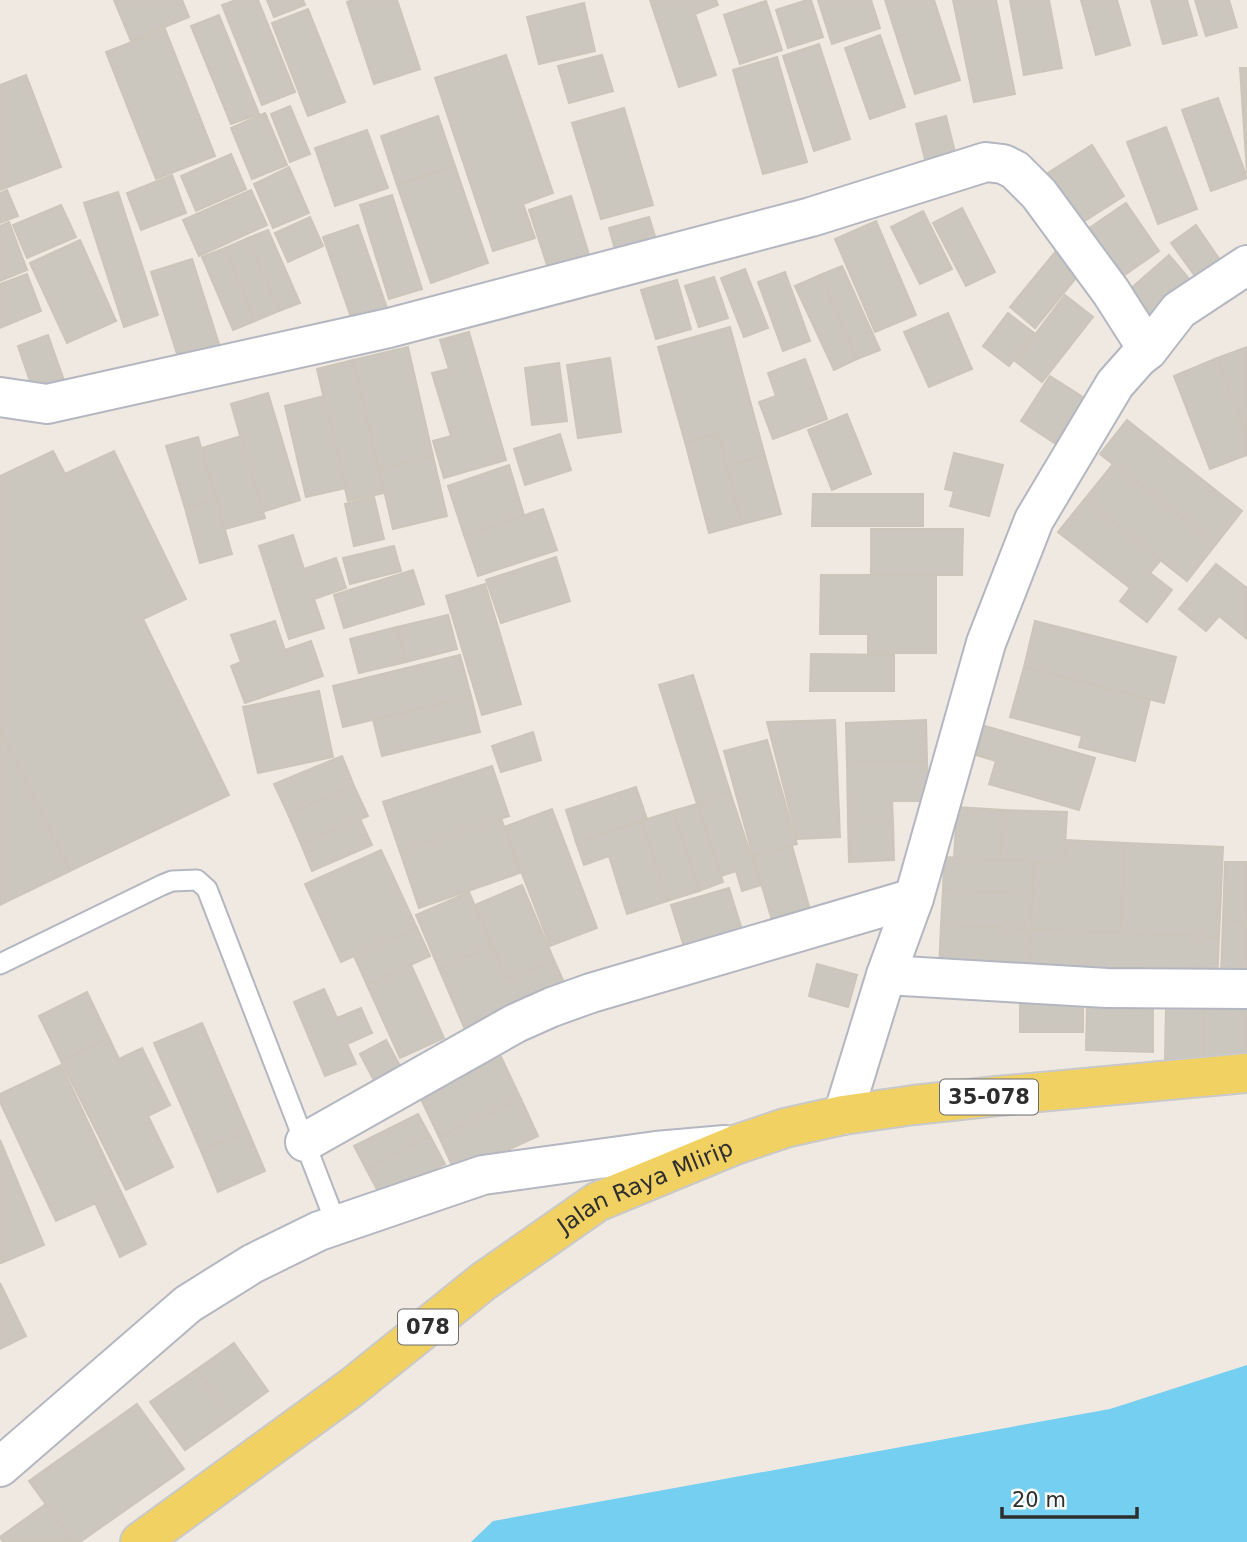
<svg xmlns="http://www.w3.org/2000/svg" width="1247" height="1542" font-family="'DejaVu Sans',sans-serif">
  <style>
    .water { fill: #75cff0 }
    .building { fill: #cbc7bf; stroke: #cbc5ba; stroke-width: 2 }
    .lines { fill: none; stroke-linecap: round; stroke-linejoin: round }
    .service-casing { stroke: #b4b7c1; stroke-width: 23 }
    .minor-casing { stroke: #b4b7c1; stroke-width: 42 }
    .primary-casing { stroke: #c9c9c9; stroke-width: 42 }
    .service { stroke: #fff; stroke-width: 19 }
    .minor { stroke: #fff; stroke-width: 38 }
    .primary { stroke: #f2d163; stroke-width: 38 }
    .labels { text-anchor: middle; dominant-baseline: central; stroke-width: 5; stroke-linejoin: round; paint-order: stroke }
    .shield { fill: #fff; stroke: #6d6d6d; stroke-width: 2 }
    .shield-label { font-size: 21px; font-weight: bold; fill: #2e2e2e }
    .street-label { font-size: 23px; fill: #2e2e2e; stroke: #fff }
  </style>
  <rect width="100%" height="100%" fill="#efe9e1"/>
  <path class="water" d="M1247,1365V1542H471L493,1521L1110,1409Z"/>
  <g class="building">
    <path d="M114,0H182L189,17L131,41Z"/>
    <path d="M236,0H258L295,92L262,105L222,5Z"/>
    <path d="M267,0H303L305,5L274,17Z"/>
    <path d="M352,0H397L420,69L374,84L347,2Z"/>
    <path d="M650,0H716L718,5L695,14L716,75L679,87Z"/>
    <path d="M807,0H811L823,37L788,48L776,10Z"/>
    <path d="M818,0H871L880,28L832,44Z"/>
    <path d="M885,0H934L960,80L915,94Z"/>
    <path d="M953,0H996L1015,94L974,102Z"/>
    <path d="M1010,0H1049L1062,68L1024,75Z"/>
    <path d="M1081,0H1117L1130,45L1096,55Z"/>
    <path d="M1151,0H1187L1197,35L1163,44Z"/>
    <path d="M1195,0H1229L1237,27L1206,36Z"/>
    <path d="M766,1L782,50L740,64L724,15Z"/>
    <path d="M584,3L595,51L539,64L527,17Z"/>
    <path d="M308,9L345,102L308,116L272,23Z"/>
    <path d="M219,15L259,114L231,124L191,26Z"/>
    <path d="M165,29L215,156L156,179L106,52Z"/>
    <path d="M880,35L905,107L870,119L845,48Z"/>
    <path d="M819,44L850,139L814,151L783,56Z"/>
    <path d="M506,55L553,193L523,204L535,238L493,251L435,78Z"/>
    <path d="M602,55L613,91L569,103L558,66Z"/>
    <path d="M777,57L807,162L763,174L733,70Z"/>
    <path d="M1240,68H1247V99H1242Z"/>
    <path d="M26,75L61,167L0,190V85Z"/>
    <path d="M1218,98L1247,178L1211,191L1182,110Z"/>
    <path d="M1242,99H1247V173Z"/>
    <path d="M290,106L310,154L290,162L271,114Z"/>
    <path d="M624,108L653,205L601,219L572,123Z"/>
    <path d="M265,113L287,165L252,179L231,128Z"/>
    <path d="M438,116L455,166L397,185L381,136Z"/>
    <path d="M946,116L956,156L926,163L916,124Z"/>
    <path d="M1166,127L1197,209L1158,224L1127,142Z"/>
    <path d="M367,130L388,188L335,206L315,148Z"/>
    <path d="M1092,145L1124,196L1075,227L1043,176Z"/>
    <path d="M231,154L246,189L196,211L181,176Z"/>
    <path d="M455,166L488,263L431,283L397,185Z"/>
    <path d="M289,167L309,213L273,228L254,184Z"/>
    <path d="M172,175L186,213L141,230L127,193Z"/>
    <path d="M7,190L18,216L0,223V193Z"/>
    <path d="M251,190L267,225L199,256L183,220Z"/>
    <path d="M118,192L158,315L124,327L84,203Z"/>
    <path d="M392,195L422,289L389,299L360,205Z"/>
    <path d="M571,196L590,258L549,271L529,210Z"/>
    <path d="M1126,203L1159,251L1113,283L1079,235Z"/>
    <path d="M61,205L76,237L27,258L13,225Z"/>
    <path d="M962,208L995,272L966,286L933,223Z"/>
    <path d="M923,211L952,269L920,284L891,227Z"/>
    <path d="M310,217L323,246L288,262L275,233Z"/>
    <path d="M649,217L659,249L618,260L609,228Z"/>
    <path d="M876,221L916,315L875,332L835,239Z"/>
    <path d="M9,222L27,270L0,281V226Z"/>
    <path d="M358,225L387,308L352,320L323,237Z"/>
    <path d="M1196,225L1222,263L1198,280L1171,243Z"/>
    <path d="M268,230L300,303L279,311L248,238Z"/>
    <path d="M248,238L279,311L255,321L225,248Z"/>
    <path d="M80,240L116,321L67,343L30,263Z"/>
    <path d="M225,248L255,321L233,330L202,257Z"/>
    <path d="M1056,251L1081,272L1035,328L1010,307Z"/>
    <path d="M1169,255L1190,280L1144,321L1122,296Z"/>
    <path d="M192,259L220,347L179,360L151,272Z"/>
    <path d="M842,266L880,350L857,359L820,275Z"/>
    <path d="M745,269L768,328L744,337L721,278Z"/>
    <path d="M785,272L810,341L783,351L758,282Z"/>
    <path d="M27,274L41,311L0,328V284Z"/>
    <path d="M820,275L857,359L834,370L795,286Z"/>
    <path d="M714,277L728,318L699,327L685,286Z"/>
    <path d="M677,280L691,329L656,339L641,290Z"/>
    <path d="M1065,295L1093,317L1042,382L1015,361Z"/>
    <path d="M948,313L972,369L929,387L904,332Z"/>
    <path d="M1008,313L1034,333L1009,366L983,346Z"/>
    <path d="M730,327L765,456L727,466L718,434L685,442L658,347Z"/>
    <path d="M469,332L506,460L444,478L433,441L451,436L432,373L449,369L440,340Z"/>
    <path d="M48,335L66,386L35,396L18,346Z"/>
    <path d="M408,347L433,456L379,469L353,360Z"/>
    <path d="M1247,347V436L1217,358Z"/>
    <path d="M610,358L621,432L578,438L567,365Z"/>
    <path d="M1217,358L1247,436V455L1210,469L1174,376Z"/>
    <path d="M805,359L827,419L773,439L759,402L776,396L768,373Z"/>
    <path d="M353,360L384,493L348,501L317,369Z"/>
    <path d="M559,363L567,421L532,425L525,368Z"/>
    <path d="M1050,376L1086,399L1056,444L1021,421Z"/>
    <path d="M268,393L300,500L262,512L231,404Z"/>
    <path d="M324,396L346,488L306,497L285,406Z"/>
    <path d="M847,414L871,474L832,490L808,430Z"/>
    <path d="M1127,420L1242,511L1216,544L1100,454Z"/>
    <path d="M560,434L571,470L525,485L514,449Z"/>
    <path d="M718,434L742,524L709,533L685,442Z"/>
    <path d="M241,436L265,518L225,529L202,448Z"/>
    <path d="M198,437L216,499L185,508L166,446Z"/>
    <path d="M53,451L65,474L114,451L186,599L143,619L229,795L70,871L0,729V476Z"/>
    <path d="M954,453L1003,465L989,516L950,506L954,491L945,489Z"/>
    <path d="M433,456L447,516L393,529L379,469Z"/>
    <path d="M765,456L781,514L742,524L727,466Z"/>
    <path d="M1113,464L1216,544L1187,581L1084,500Z"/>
    <path d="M509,465L524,515L464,535L448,486Z"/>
    <path d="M813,494H923V526H812Z"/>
    <path d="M374,497L384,539L354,546L345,504Z"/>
    <path d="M216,499L232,554L200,563L185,508Z"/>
    <path d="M1084,500L1161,560L1150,573L1172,590L1147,622L1120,601L1130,588L1058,532Z"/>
    <path d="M543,509L557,550L478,576L464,535Z"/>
    <path d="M871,529H963L962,575H871Z"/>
    <path d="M293,535L304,569L336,558L346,588L314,599L324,628L289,639L259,546Z"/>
    <path d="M394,546L401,571L350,584L343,558Z"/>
    <path d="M556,557L570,601L501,623L486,580Z"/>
    <path d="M1216,564L1247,588V639L1219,616L1206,631L1179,609Z"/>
    <path d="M413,570L424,604L344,628L334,595Z"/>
    <path d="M821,575H936V653H868V634H820Z"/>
    <path d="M485,584L521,704L482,715L446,596Z"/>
    <path d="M448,615L457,649L406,662L397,627Z"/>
    <path d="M275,621L285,650L311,641L323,676L245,703L231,666L241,662L231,635Z"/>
    <path d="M1035,621L1176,657L1164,703L1024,667Z"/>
    <path d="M397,627L406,662L359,673L350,639Z"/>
    <path d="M811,654L894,655V691H810Z"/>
    <path d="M460,655L471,696L343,727L333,686Z"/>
    <path d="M1024,667L1150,700L1135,761L1079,747L1082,736L1010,717Z"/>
    <path d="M693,675L730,792L697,804L659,685Z"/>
    <path d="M319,691L333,757L258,773L243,707Z"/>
    <path d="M471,696L480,732L382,756L373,720Z"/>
    <path d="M835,720L840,837L797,839L767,722Z"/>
    <path d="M926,720L927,761L847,763L846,723Z"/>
    <path d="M985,726L1095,758L1079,810L989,784L996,761L976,755Z"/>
    <path d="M0,729L70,871L0,905Z"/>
    <path d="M533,732L541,760L501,772L492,746Z"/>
    <path d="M767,740L797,844L753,856L724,751Z"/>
    <path d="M342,756L354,786L288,814L274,784Z"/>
    <path d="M927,761L929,801H892L893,821L848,822L847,763Z"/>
    <path d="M492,766L509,816L400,852L383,802Z"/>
    <path d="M354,786L368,816L301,844L288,814Z"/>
    <path d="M636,787L647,819L576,842L566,810Z"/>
    <path d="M730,792L761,885L742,891L736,871L721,876L697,804Z"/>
    <path d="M697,804L723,882L699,891L673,811Z"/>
    <path d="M957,807L1003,810L1001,860L954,858Z"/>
    <path d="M552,809L597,928L550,946L504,827Z"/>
    <path d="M1003,810L1067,812L1064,862L1001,860Z"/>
    <path d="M673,811L699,891L667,901L641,821Z"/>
    <path d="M501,818L520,873L419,908L400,852Z"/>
    <path d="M360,819L372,845L312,871L301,844Z"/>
    <path d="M641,821L667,901L627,914L609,856L584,865L576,842Z"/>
    <path d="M893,821L894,860L849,862L848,822Z"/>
    <path d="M1065,840L1125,843L1121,933L1031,929L1034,862H1064Z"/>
    <path d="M1125,843L1223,847L1219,937L1121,933Z"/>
    <path d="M792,846L812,917L774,927L753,856Z"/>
    <path d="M381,850L417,928L341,962L305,884Z"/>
    <path d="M944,857L1034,862L1032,894L943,890Z"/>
    <path d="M1225,862H1247V921L1223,920Z"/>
    <path d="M522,885L554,960L507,980L475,905Z"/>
    <path d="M729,888L744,936L686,953L671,905Z"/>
    <path d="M943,890L1032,894L1031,929L941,925Z"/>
    <path d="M469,892L492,946L439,969L416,915Z"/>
    <path d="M1223,920L1247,921V975L1221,974Z"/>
    <path d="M941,925L1031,929L1029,972L939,969Z"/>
    <path d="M417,928L430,956L367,985L354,956Z"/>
    <path d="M1031,929L1219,937L1217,981L1029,972Z"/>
    <path d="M492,946L507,980L554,960L567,989L466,1032L439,969Z"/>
    <path d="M817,964L857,975L848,1007L809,996Z"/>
    <path d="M411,965L444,1038L400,1058L367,985Z"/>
    <path d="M324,989L337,1018L361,1008L372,1033L347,1044L356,1064L325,1076L294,1002Z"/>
    <path d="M87,992L109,1038L61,1061L39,1016Z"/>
    <rect x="1020" y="995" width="63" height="37"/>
    <path d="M1166,1005H1204V1059H1165Z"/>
    <rect x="1204" y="1005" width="43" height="54"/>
    <path d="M1087,1006L1153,1007V1052L1086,1050Z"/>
    <path d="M202,1023L248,1131L201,1151L154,1043Z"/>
    <path d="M109,1038L119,1059L142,1048L170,1105L148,1116L173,1167L126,1190L61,1061Z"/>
    <path d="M386,1040L404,1073L378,1088L360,1054Z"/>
    <path d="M501,1057L521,1099L439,1137L419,1095Z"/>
    <path d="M61,1065L121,1192L56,1221L0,1102V1094Z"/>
    <path d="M521,1099L538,1136L456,1174L439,1137Z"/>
    <path d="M418,1114L430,1136L366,1169L354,1146Z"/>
    <path d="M248,1131L265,1171L218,1192L201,1151Z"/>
    <path d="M430,1136L445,1164L381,1197L366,1169Z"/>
    <path d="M0,1140L44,1245L1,1263L0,1262Z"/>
    <path d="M121,1192L146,1244L120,1257L95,1203Z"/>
    <path d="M0,1283L26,1336L0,1349Z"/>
    <path d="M234,1343L268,1391L231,1418L196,1370Z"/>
    <path d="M196,1370L231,1418L185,1450L150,1402Z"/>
    <path d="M137,1404L184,1469L80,1542H73L29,1481Z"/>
    <path d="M46,1504L73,1542H3L0,1537Z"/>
  </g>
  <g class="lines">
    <defs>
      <path id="service" d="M0,964L162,885L172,881L197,880L207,889L337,1226"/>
      <g id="minor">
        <path d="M0,397L47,404L389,328L811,217L986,162L1003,164L1015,170L1039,194L1111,292L1148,350"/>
        <path d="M886,975L1107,988L1247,989"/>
        <path d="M843,1115L886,975L914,898L986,643L1034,520L1115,384L1138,358L1148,350L1179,310L1247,265"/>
        <path d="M305,1142L516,1023L552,1007L591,993L914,898"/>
        <path d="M0,1467L188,1304L252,1264L319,1231L483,1175L656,1151L725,1145"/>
      </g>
      <g id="primary">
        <path id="s1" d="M140,1542L351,1388L484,1281L597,1202L735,1145L785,1128L843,1115L914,1105L997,1096L1247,1073"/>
      </g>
    </defs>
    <use href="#service" class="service-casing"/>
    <use href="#minor" class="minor-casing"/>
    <use href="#primary" class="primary-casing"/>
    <use href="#service" class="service"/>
    <use href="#minor" class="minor"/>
    <use href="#primary" class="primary"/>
  </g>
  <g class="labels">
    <g class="shield">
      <rect x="940" y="1079.5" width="98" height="35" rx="5"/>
      <rect x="398" y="1309.5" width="60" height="35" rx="5"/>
    </g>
    <g class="shield-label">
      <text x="989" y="1097">35-078</text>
      <text x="428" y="1327">078</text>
    </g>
    <g class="street-label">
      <text stroke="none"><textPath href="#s1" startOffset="620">Jalan Raya Mlirip</textPath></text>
    </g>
  </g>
  <path d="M1002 1507v10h135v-10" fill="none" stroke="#2e2e2e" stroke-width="3.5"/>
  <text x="1012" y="1507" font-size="21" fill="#2e2e2e" stroke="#ffffff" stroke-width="5" paint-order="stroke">20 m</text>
</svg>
